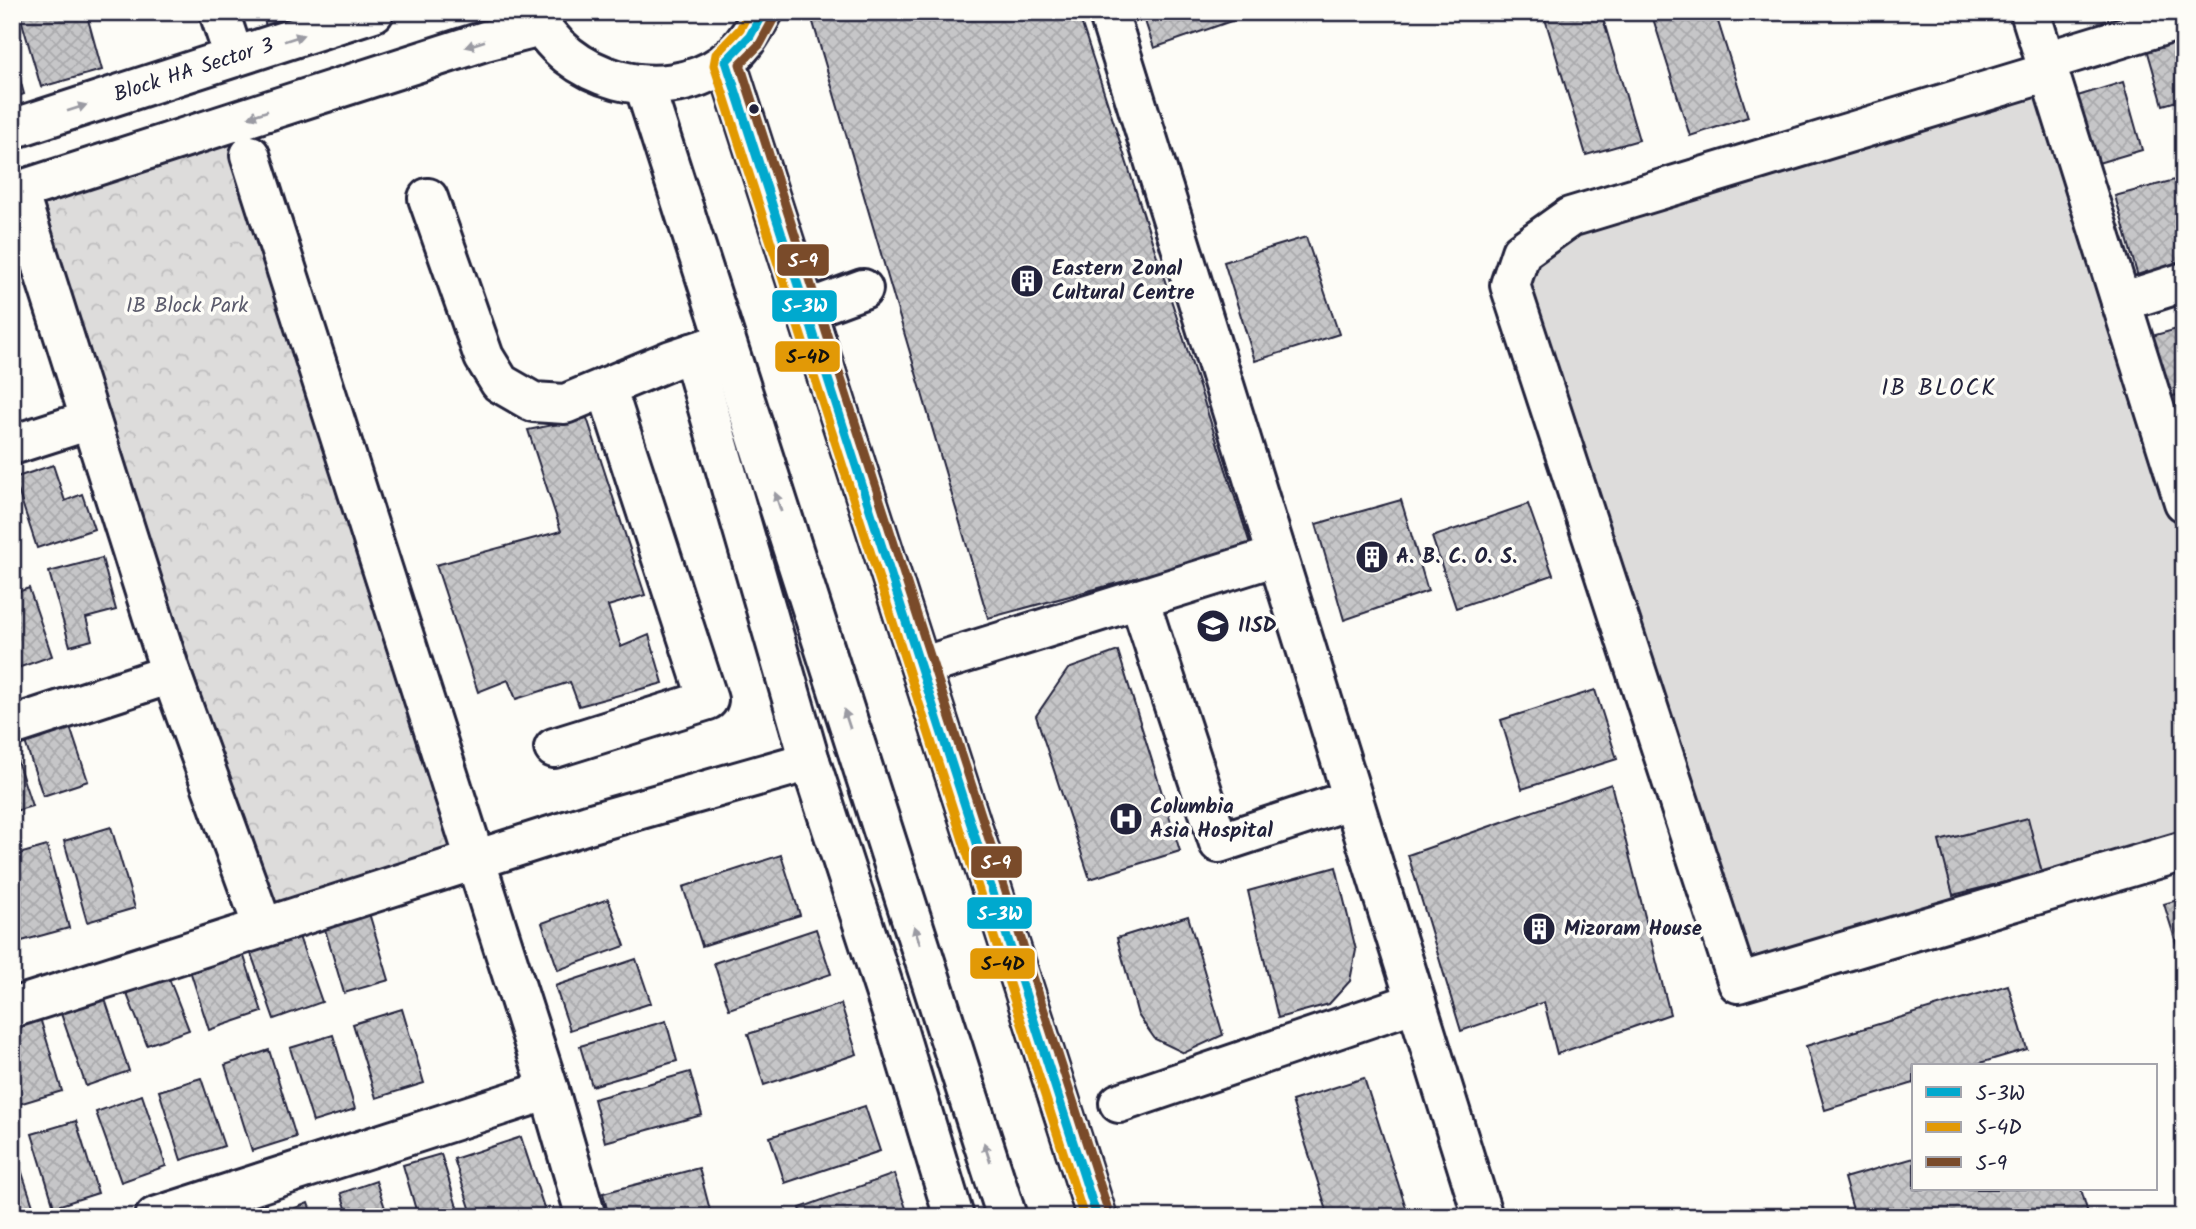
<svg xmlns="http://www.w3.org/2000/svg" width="2196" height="1229" font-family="Kalam,sans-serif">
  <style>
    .grass { fill: #dddcdb; stroke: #807f8b; stroke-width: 2 }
    .park { fill: url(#park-crowns); stroke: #807f8b; stroke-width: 2 }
    .building { fill: url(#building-cross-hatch); stroke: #22223b; stroke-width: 2 }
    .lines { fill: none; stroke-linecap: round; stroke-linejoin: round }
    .minor-casing { stroke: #22223b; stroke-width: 44 }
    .major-casing { stroke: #22223b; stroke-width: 44 }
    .minor { stroke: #fdfcf7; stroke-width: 38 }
    .major { stroke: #fdfcf7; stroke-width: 38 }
    .bus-1-casing { stroke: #fdfcf7; stroke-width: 14 }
    .bus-2-casing { stroke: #fdfcf7; stroke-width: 14 }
    .bus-3-casing { stroke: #fdfcf7; stroke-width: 14 }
    .bus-1 { stroke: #00a9ce; stroke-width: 9 }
    .bus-2 { stroke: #e29906; stroke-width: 9 }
    .bus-3 { stroke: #7a4b2a; stroke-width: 9 }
    .oneway { fill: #9a9aa2 }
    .bus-dot { fill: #22223b; stroke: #fdfcf7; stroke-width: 2.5 }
    .labels { text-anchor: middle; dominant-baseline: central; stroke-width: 7; stroke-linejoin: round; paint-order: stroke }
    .street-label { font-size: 21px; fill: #22223b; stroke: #fdfcf7 }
    .poi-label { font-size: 21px; font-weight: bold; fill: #22223b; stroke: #fdfcf7; text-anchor: start }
    .park-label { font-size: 21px; fill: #5a5a6b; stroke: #fdfcf7 }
    .neighbourhood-label { font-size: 23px; letter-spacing: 2px; fill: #22223b; stroke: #fdfcf7 }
    .line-badge { stroke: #fdfcf7; stroke-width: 2.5 }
    .badge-label { font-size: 19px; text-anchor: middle; font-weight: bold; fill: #fff }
    .pale-badge-label { font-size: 19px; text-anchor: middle; font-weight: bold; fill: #111 }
  </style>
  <defs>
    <pattern id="park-crowns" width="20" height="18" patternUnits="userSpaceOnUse" patternTransform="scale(1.75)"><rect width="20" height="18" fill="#dddcdb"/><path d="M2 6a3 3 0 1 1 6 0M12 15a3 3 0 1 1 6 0" fill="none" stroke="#bdbcbd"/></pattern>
    <pattern id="building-cross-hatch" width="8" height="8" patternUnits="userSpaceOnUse" patternTransform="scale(1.75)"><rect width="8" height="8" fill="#c6c6c8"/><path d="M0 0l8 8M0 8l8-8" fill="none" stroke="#aaaaad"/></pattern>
  </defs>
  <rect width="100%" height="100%" fill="#fdfcf7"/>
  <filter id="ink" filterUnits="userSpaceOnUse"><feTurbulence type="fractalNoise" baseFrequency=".0143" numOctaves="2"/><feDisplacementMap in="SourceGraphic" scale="14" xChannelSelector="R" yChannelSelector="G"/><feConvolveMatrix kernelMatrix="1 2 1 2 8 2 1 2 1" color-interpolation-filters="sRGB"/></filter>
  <g filter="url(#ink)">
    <path class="grass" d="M2042,78L2184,543V833L1748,967L1527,290L1535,259L1577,228Z"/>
    <path class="park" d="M247,135L474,842L272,913L39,203Z"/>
    <g class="building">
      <path d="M19,12H86L102,70L41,87Z"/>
      <path d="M262,12H325L267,30Z"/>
      <path d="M810,12H1078L1251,547L988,618Z"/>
      <path d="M1142,12H1257L1154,48Z"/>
      <path d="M1543,12H1601L1639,140L1586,155Z"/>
      <path d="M1651,12H1715L1748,117L1690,136Z"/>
      <path d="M2184,38V99L2163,105L2147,49Z"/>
      <path d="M12,50L24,94L12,98Z"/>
      <path d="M2123,82L2142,150L2088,166L2068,99Z"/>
      <path d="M2182,178L2184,264L2138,277L2115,196Z"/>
      <path d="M1306,237L1339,334L1255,361L1224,262Z"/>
      <path d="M2184,327V393L2163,399L2145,338Z"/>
      <path d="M587,418L645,595L608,606L621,647L649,635L663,683L579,706L570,682L516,699L508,680L478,692L436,565L561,531L528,430Z"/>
      <path d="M53,465L65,501L82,494L94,529L37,548L14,478Z"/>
      <path d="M1401,500L1428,591L1344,620L1316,524Z"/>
      <path d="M1528,504L1553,575L1456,608L1432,537Z"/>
      <path d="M102,558L116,610L86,618L92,640L70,646L49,572Z"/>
      <path d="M29,588L52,656L12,670V594Z"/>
      <path d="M1118,651L1180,851L1090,879L1036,716L1068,669Z"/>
      <path d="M1595,690L1617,759L1522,789L1501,720Z"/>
      <path d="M70,727L88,781L43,796L25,742Z"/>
      <path d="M12,745L32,806L12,812Z"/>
      <path d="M1611,784L1670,1014L1557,1054L1544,1002L1461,1031L1408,855Z"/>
      <path d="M2028,818L2042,873L1953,895L1939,841Z"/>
      <path d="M111,827L135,908L87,922L64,841Z"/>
      <path d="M47,846L69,928L18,942L12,921V856Z"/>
      <path d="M781,855L800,915L702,946L683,887Z"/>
      <path d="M1336,867L1356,950L1350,981L1329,1004L1278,1018L1248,891Z"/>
      <path d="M2184,898V968L2164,904Z"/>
      <path d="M608,899L625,946L558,970L542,923Z"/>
      <path d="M366,903L389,980L344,993L321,916Z"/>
      <path d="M1188,916L1223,1035L1184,1053L1155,1039L1138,1015L1117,938Z"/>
      <path d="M296,928L322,1002L274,1019L248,945Z"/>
      <path d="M816,929L831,974L729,1009L714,963Z"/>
      <path d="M241,947L262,1012L209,1030L188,964Z"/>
      <path d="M636,959L651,1003L570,1030L555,986Z"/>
      <path d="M165,968L189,1030L147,1045L123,984Z"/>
      <path d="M2008,985L2027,1049L1970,1066H1914V1083L1825,1110L1806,1046Z"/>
      <path d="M102,990L129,1071L86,1086L58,1005Z"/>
      <path d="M841,1004L857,1054L764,1085L748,1034Z"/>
      <path d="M37,1008L62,1091L19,1104L12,1082V1016Z"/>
      <path d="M402,1009L424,1083L376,1098L353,1024Z"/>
      <path d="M666,1021L677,1061L592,1086L580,1046Z"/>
      <path d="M333,1035L355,1109L313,1122L290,1048Z"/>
      <path d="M269,1050L296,1137L252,1151L225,1065Z"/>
      <path d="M690,1072L702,1115L605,1142L594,1099Z"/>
      <path d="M201,1078L224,1146L181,1160L159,1091Z"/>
      <path d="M1364,1078L1409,1217H1329L1292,1101Z"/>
      <path d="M142,1095L166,1166L121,1182L96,1112Z"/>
      <path d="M865,1106L880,1151L785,1183L770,1137Z"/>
      <path d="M76,1121L98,1193L54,1207L32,1134Z"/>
      <path d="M521,1137L547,1217H473L454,1159Z"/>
      <path d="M12,1142L33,1206L12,1213Z"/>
      <path d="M441,1154L460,1217H418L403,1165Z"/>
      <path d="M1914,1158V1189H2081L2089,1217H1855L1844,1178Z"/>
      <path d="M699,1168L711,1214L700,1217H609L603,1193Z"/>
      <path d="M894,1174L909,1217H803L800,1208Z"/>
      <path d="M376,1181L388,1217H349L341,1193Z"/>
      <path d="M308,1203L313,1217H272Z"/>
    </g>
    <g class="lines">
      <defs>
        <g id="minor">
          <path d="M219,12L234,57"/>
          <path d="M1108,12L1483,1217"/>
          <path d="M2030,12L2184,502"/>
          <path d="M2046,61L2184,19"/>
          <path d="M2049,72L1570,217L1521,252L1510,285L1738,983L2184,851"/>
          <path id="s1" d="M12,129L374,12"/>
          <path d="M250,155L549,1090L586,1217"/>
          <path d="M18,191L171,674L263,927"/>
          <path d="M12,193L485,41L541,27"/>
          <path d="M428,198L484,357L500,383L533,402L565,404L671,360L716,345"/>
          <path d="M2121,302L2184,282"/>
          <path d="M806,310L863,289"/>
          <path d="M12,445L90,420"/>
          <path d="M1139,599L1219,843L1353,799"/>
          <path d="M921,667L1277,556"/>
          <path d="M12,726L171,674"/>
          <path d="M554,748L708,700L606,387"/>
          <path d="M810,761L896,1025L954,1217"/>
          <path d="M12,1008L588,824L810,761L692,353"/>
          <path d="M1119,1103L1416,1002"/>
          <path d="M155,1217L549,1090"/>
        </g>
        <g id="major">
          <path d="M534,12C565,81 662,107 724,63C741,51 753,31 763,12"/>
          <path d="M726,61L1097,1217"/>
          <path d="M644,85L1007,1217"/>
        </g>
      </defs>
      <use href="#minor" class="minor-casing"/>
      <use href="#major" class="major-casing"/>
      <use href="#minor" class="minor"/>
      <use href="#major" class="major"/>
      <defs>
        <path id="bus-1" d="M763,12L750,36L726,61L1097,1217"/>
        <path id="bus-2" d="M749,12L740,29L716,54L714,65L1084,1217"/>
        <path id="bus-3" d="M774,18L760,44L740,64L1109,1213"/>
      </defs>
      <use href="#bus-1" class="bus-1-casing"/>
      <use href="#bus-2" class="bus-2-casing"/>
      <use href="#bus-3" class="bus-3-casing"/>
      <use href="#bus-1" class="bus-1"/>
      <use href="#bus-2" class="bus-2"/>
      <use href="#bus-3" class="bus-3"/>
    </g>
    <defs><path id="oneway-solid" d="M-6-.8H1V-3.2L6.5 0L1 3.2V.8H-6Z" transform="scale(1.75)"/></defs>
    <g class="oneway">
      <use href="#oneway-solid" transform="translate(294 38) rotate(-18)"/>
      <use href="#oneway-solid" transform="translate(475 44) rotate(162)"/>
      <use href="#oneway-solid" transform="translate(77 108) rotate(-18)"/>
      <use href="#oneway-solid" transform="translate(258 114) rotate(162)"/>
      <use href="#oneway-solid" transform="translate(778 502) rotate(-108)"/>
      <use href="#oneway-solid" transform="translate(847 719) rotate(-108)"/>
      <use href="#oneway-solid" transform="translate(917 935) rotate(-108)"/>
      <use href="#oneway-solid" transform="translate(987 1152) rotate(-108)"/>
    </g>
  </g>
  <defs>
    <symbol id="building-disc" viewBox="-11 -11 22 22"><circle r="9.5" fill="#22223b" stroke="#fdfcf7"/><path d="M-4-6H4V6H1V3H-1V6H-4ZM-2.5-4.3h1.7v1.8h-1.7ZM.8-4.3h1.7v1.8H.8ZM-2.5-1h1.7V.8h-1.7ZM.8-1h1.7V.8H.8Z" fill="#fff"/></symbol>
    <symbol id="university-disc" viewBox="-11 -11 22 22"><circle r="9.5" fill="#22223b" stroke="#fdfcf7"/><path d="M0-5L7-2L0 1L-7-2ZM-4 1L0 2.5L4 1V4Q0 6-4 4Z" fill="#fff"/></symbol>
    <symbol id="hospital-disc" viewBox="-11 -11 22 22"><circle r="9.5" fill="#22223b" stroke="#fdfcf7"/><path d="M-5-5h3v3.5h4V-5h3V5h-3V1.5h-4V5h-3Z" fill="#fff"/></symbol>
  </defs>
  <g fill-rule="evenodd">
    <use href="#building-disc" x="1008" y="262" width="38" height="38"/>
    <use href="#building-disc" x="1353" y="538" width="38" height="38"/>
    <use href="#university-disc" x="1194" y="607" width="38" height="38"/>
    <use href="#hospital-disc" x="1107" y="800" width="38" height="38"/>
    <use href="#building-disc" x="1520" y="910" width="38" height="38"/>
  </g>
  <circle class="bus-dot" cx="754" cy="109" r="6"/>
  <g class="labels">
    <g class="street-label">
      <text stroke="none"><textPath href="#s1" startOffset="191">Block HA Sector 3</textPath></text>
    </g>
    <g class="poi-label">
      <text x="1052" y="269">Eastern Zonal<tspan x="1052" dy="24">Cultural Centre</tspan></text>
      <text x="1396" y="557">A. B. C. O. S.</text>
      <text x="1238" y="626">IISD</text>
      <text x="1150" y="807">Columbia<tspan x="1150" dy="24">Asia Hospital</tspan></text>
      <text x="1564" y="929">Mizoram House</text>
    </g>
    <g class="park-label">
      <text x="187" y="306">IB Block Park</text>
    </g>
    <g class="neighbourhood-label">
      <text x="1939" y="389">IB BLOCK</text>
    </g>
  </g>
  <g class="line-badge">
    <rect x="776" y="243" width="54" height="34" rx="7" fill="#7a4b2a"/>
    <rect x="771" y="289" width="67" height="34" rx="7" fill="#00a9ce"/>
    <rect x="774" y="340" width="67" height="33" rx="7" fill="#e29906"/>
    <rect x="970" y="845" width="53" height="34" rx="7" fill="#7a4b2a"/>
    <rect x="966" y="896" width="67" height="34" rx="7" fill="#00a9ce"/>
    <rect x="969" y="947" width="67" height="33" rx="7" fill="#e29906"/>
  </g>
  <g class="badge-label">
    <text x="803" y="267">S-9</text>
    <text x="805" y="312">S-3W</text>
    <text x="996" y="869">S-9</text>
    <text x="1000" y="920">S-3W</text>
  </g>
  <g class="pale-badge-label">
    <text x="808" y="363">S-4D</text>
    <text x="1003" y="970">S-4D</text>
  </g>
  <rect width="2196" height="1229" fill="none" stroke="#fdfcf7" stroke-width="42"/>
  <rect x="21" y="21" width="2154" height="1187" fill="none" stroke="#22223b" stroke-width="2.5" filter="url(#ink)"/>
  <rect x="1912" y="1064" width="245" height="126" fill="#fdfcf7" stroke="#a5a5ac" stroke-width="2"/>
  <rect x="1926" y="1087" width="35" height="10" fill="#00a9ce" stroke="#a5a5ac" stroke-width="2"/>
  <text x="1976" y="1100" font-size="21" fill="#22223b">S-3W</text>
  <rect x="1926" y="1122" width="35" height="10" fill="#e29906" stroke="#a5a5ac" stroke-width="2"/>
  <text x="1976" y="1134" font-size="21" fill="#22223b">S-4D</text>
  <rect x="1926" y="1157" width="35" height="10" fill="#7a4b2a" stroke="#a5a5ac" stroke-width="2"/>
  <text x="1976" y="1170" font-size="21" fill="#22223b">S-9</text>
</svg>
